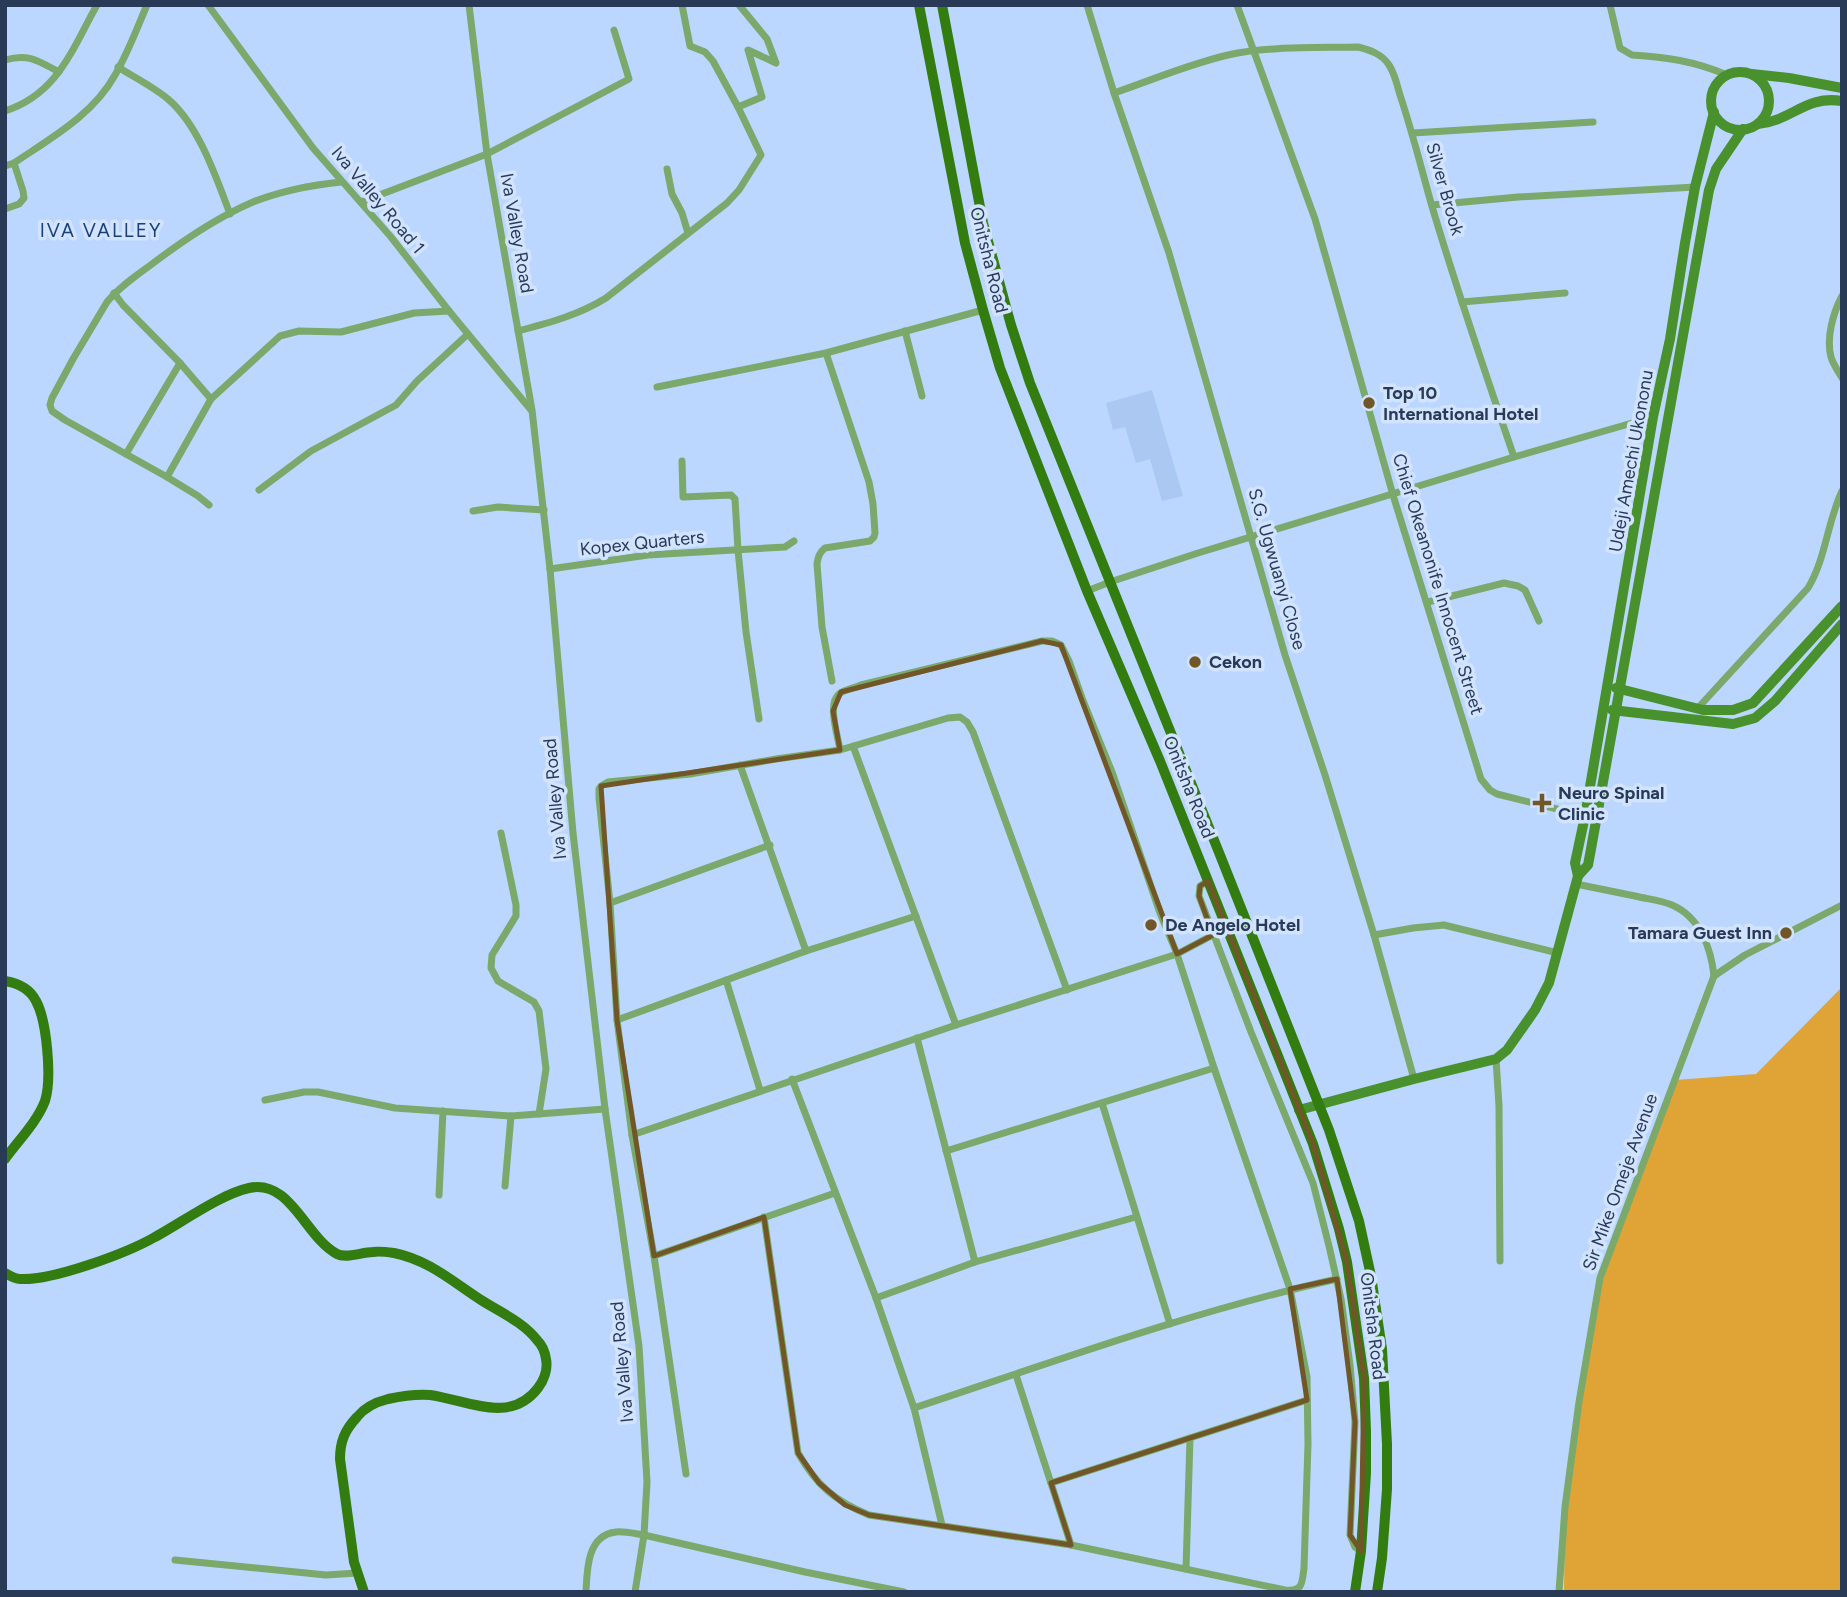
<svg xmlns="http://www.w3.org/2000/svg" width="1847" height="1597" font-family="Figtree,sans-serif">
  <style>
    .built { fill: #abc8f3 }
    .green { fill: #e0a436 }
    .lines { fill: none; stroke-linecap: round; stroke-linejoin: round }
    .minor { stroke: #7aa96b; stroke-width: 7 }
    .secondary { stroke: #49912d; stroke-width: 10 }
    .primary { stroke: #337c10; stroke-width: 10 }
    .marked { fill: none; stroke: #715628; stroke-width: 5; stroke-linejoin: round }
    .poi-dot { fill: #715628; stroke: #d1e3ff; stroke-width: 2.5 }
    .labels { text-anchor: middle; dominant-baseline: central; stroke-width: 7; stroke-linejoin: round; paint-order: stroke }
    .street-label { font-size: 18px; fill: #283a55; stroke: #d1e3ff }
    .poi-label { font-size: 18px; font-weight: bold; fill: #283a55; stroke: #d1e3ff; text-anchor: start }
    .neighbourhood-label { font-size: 19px; letter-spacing: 2px; fill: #194078; stroke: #d1e3ff }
  </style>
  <rect width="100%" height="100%" fill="#bbd7ff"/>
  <path class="built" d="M1152,390L1183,496L1162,501L1150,459L1136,463L1125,427L1113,430L1106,403Z"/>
  <path class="green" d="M1842,987V1592H1564L1565,1507L1600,1278L1675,1080L1756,1074Z"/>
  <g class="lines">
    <g class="minor">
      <path d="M208,5L313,148L391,237L449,311L531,410"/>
      <path d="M469,5L487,154L532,410L550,569L573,833L605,1109L639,1346L647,1482L644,1535L635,1592"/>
      <path d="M682,5L690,46L705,52L713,61L738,107"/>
      <path d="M1087,5L1114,93L1169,253L1285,655L1325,775L1374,935L1414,1079"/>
      <path d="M1237,5L1315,219L1393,495L1481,779L1490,790L1497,794L1585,816"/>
      <path d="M1610,5L1620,48L1632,55C1666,57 1694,61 1727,75"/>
      <path d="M5,60C29,53 38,61 59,72"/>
      <path d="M118,67C135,78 154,87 169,100C199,126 216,177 230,214"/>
      <path d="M1114,93C1152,80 1189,64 1228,55C1267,46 1317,48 1358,47C1370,50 1382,54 1389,65C1395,74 1397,85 1400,95C1412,131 1421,167 1431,203C1456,288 1485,372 1514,457"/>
      <path d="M5,111C58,94 72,49 97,5"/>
      <path d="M1413,133L1593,122"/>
      <path d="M5,166L14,163C51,138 93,115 115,75C128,53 137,28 147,5"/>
      <path d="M667,169L672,194L682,213L688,233"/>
      <path d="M361,202L487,154L629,79L614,30"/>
      <path d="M1432,205L1518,197L1695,187"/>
      <path d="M5,209L19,204L24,198L23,191L14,163"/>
      <path d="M114,293L123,305L180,363L211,399"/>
      <path d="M1842,296C1833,313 1826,338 1831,357C1833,364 1838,371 1842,378"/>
      <path d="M1462,302L1565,293"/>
      <path d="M518,331C548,323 579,315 606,298L727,203L739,190L761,155L738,107L762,97L748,50L776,63L767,39L739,5"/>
      <path d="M905,331L922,396"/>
      <path d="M826,353L869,482L873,504L875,533L874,537L870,541L825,548C819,553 818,557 817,564L822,627L832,681"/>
      <path d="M657,387L826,353L983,310"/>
      <path d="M126,454L180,363"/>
      <path d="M682,461L683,497L731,495L735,499L738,550L746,632L759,719"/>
      <path d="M167,477L211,399L280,336L299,331L341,332L414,313L449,311"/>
      <path d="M259,490L311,451L396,405L417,381L468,334"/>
      <path d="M209,505L198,496L167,477L65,420L52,411L50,405L52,398L73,359L107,302C119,287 137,275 152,264C181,242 220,216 253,202C281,191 312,185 341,182"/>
      <path d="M473,511L498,507L544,510"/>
      <path d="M550,569L648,555L785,547L794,541"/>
      <path d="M1087,591L1110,582L1198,553L1514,457L1653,417"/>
      <path d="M1428,602L1504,583L1518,586L1525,590L1539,621"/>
      <path d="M1697,709L1808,588C1826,558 1827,523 1842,491"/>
      <path d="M853,746L956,1025"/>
      <path d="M740,765L806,951"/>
      <path d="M501,833L516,905V916L492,955L491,968L498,981L534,1002L539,1011L546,1069L539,1114"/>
      <path d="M1208,881L1200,886L1199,896L1251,1032L1313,1183L1329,1246L1341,1299L1350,1365L1355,1422L1350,1535L1355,1547L1361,1551"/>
      <path d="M1576,884C1596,888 1615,892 1635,896C1647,899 1660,900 1672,905C1700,917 1711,948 1714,976"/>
      <path d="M610,903L770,845"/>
      <path d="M1374,935L1413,928L1444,925L1558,953"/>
      <path d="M726,980L760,1090"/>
      <path d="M617,1020L806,951L916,916"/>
      <path d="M917,1038L975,1262"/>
      <path d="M1496,1059L1499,1106L1500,1261"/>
      <path d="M792,1079L876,1298L914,1408L942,1525"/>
      <path d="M265,1100L304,1092H318L395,1108L511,1116L605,1109"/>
      <path d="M1102,1103L1170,1324"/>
      <path d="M632,1135L956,1025L1177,954L1213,935"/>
      <path d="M946,1151L1214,1068"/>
      <path d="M505,1186L511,1116"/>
      <path d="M439,1195L443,1111"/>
      <path d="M764,1217L798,1453C817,1486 835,1501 869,1515L1071,1545L1285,1590C1303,1592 1302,1583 1304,1568L1308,1444L1307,1377L1290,1289L1214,1068L1177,954L1160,913L1112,772L1082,698L1069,661L1061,645L1052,641H1042L861,685C855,688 845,689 839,694C827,703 838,737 840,750"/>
      <path d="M654,1256L835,1193"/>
      <path d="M876,1298L975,1262L1136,1217"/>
      <path d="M1016,1375L1071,1545"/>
      <path d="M914,1408C1053,1362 1193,1311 1337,1279"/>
      <path d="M686,1474L654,1256L632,1135L617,1020L610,903L599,798V789L601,786L608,782L690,774L776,759L840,750L948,718L960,717L967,722L973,732L1067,990"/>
      <path d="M1051,1483L1307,1400"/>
      <path d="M175,1560L326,1575L357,1573"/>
      <path d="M1186,1569L1190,1438"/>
      <path d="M586,1592C587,1570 587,1535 616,1532C625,1531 636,1534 644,1535L805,1572L904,1592"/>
      <path d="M1559,1592L1565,1507L1579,1402L1600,1278L1714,976L1745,955L1842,905"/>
    </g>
    <g class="secondary">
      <circle cx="1740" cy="101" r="29"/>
      <path d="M1752,74L1789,78L1842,88"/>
      <path d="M1758,124C1792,121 1805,95 1842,101"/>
      <path d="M1616,688L1703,710H1733L1753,703L1842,606"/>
      <path d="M1612,710L1733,724L1755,718L1775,701L1842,624"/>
      <path d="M1578,876L1575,863L1585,816L1653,417L1670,339L1685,243L1695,187L1714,112"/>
      <path d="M1299,1110L1414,1079L1496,1059L1507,1050L1535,1010L1549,983L1578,876L1588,865L1591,849L1709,190L1716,169L1743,129"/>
    </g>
    <g class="primary">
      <path d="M919,5L965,243L983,310L1000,368L1087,591L1160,761L1280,1061L1313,1144L1339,1229L1347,1262L1364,1378L1366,1432V1473L1361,1551L1355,1592"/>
      <path d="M942,5L983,223L1011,325L1030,383L1220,855L1329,1130L1359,1221L1371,1276L1382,1349L1387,1444V1489L1382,1558L1377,1592"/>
      <path d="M5,981C17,983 30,989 36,1001C47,1021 52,1079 45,1101C37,1122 18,1141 5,1159"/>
      <path d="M5,1273C10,1276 15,1279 20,1279C52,1281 127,1253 155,1237C181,1223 221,1194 249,1188C291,1179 305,1237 337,1254C346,1259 362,1252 373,1252C379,1251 387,1252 394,1253C429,1260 453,1282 481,1300C500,1312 523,1322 537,1340C542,1345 545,1352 546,1359C548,1369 544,1380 538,1388C510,1425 467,1400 430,1395C416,1394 402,1396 388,1399C376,1402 365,1407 357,1417C345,1430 340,1441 340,1459L354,1562L364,1592"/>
    </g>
  </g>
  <path class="marked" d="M1042,641L1061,645L1177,954L1213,935L1199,896L1200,886L1208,881L1313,1144L1347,1262L1364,1378L1361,1551L1350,1535L1355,1422L1337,1279L1290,1289L1307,1400L1051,1483L1071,1545L869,1515L845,1505L819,1483L798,1453L764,1217L654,1256L617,1020L601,786L840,750L833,711L841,692Z"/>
  <g class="poi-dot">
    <circle cx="1369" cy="403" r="7"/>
    <circle cx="1195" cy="662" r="7"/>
    <path d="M1538.5 792.5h7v7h7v7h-7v7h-7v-7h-7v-7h7z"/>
    <circle cx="1151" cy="925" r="7"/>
    <circle cx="1786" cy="933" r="7"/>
  </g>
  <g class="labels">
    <g class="street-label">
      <text transform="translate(1445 189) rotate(74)">Silver Brook</text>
      <text transform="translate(378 200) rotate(50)">Iva Valley Road 1</text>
      <text transform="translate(517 233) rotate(80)">Iva Valley Road</text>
      <text transform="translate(989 260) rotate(76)">Onitsha Road</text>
      <text transform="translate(1631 461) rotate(-80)">Udeji Amechi Ukononu</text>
      <text transform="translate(642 543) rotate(-6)">Kopex Quarters</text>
      <text transform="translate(1277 569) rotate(74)">S.G. Ugwuanyi Close</text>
      <text transform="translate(1438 584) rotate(73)">Chief Okeanonife Innocent Street</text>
      <text transform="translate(1189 787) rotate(68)">Onitsha Road</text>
      <text transform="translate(555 799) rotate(-95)">Iva Valley Road</text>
      <text transform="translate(1620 1182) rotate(-70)">Sir Mike Omeje Avenue</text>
      <text transform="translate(1373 1326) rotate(83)">Onitsha Road</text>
      <text transform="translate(622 1362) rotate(-95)">Iva Valley Road</text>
    </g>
    <g class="poi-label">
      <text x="1383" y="393">Top 10<tspan x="1383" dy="21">International Hotel</tspan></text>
      <text x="1209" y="662">Cekon</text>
      <text x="1558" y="793">Neuro Spinal<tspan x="1558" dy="21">Clinic</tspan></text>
      <text x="1165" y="925">De Angelo Hotel</text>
      <text x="1772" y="933" text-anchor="end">Tamara Guest Inn</text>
    </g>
    <g class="neighbourhood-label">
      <text x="101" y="230">IVA VALLEY</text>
    </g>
  </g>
  <rect width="1847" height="1597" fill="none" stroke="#283a55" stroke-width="14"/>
</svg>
